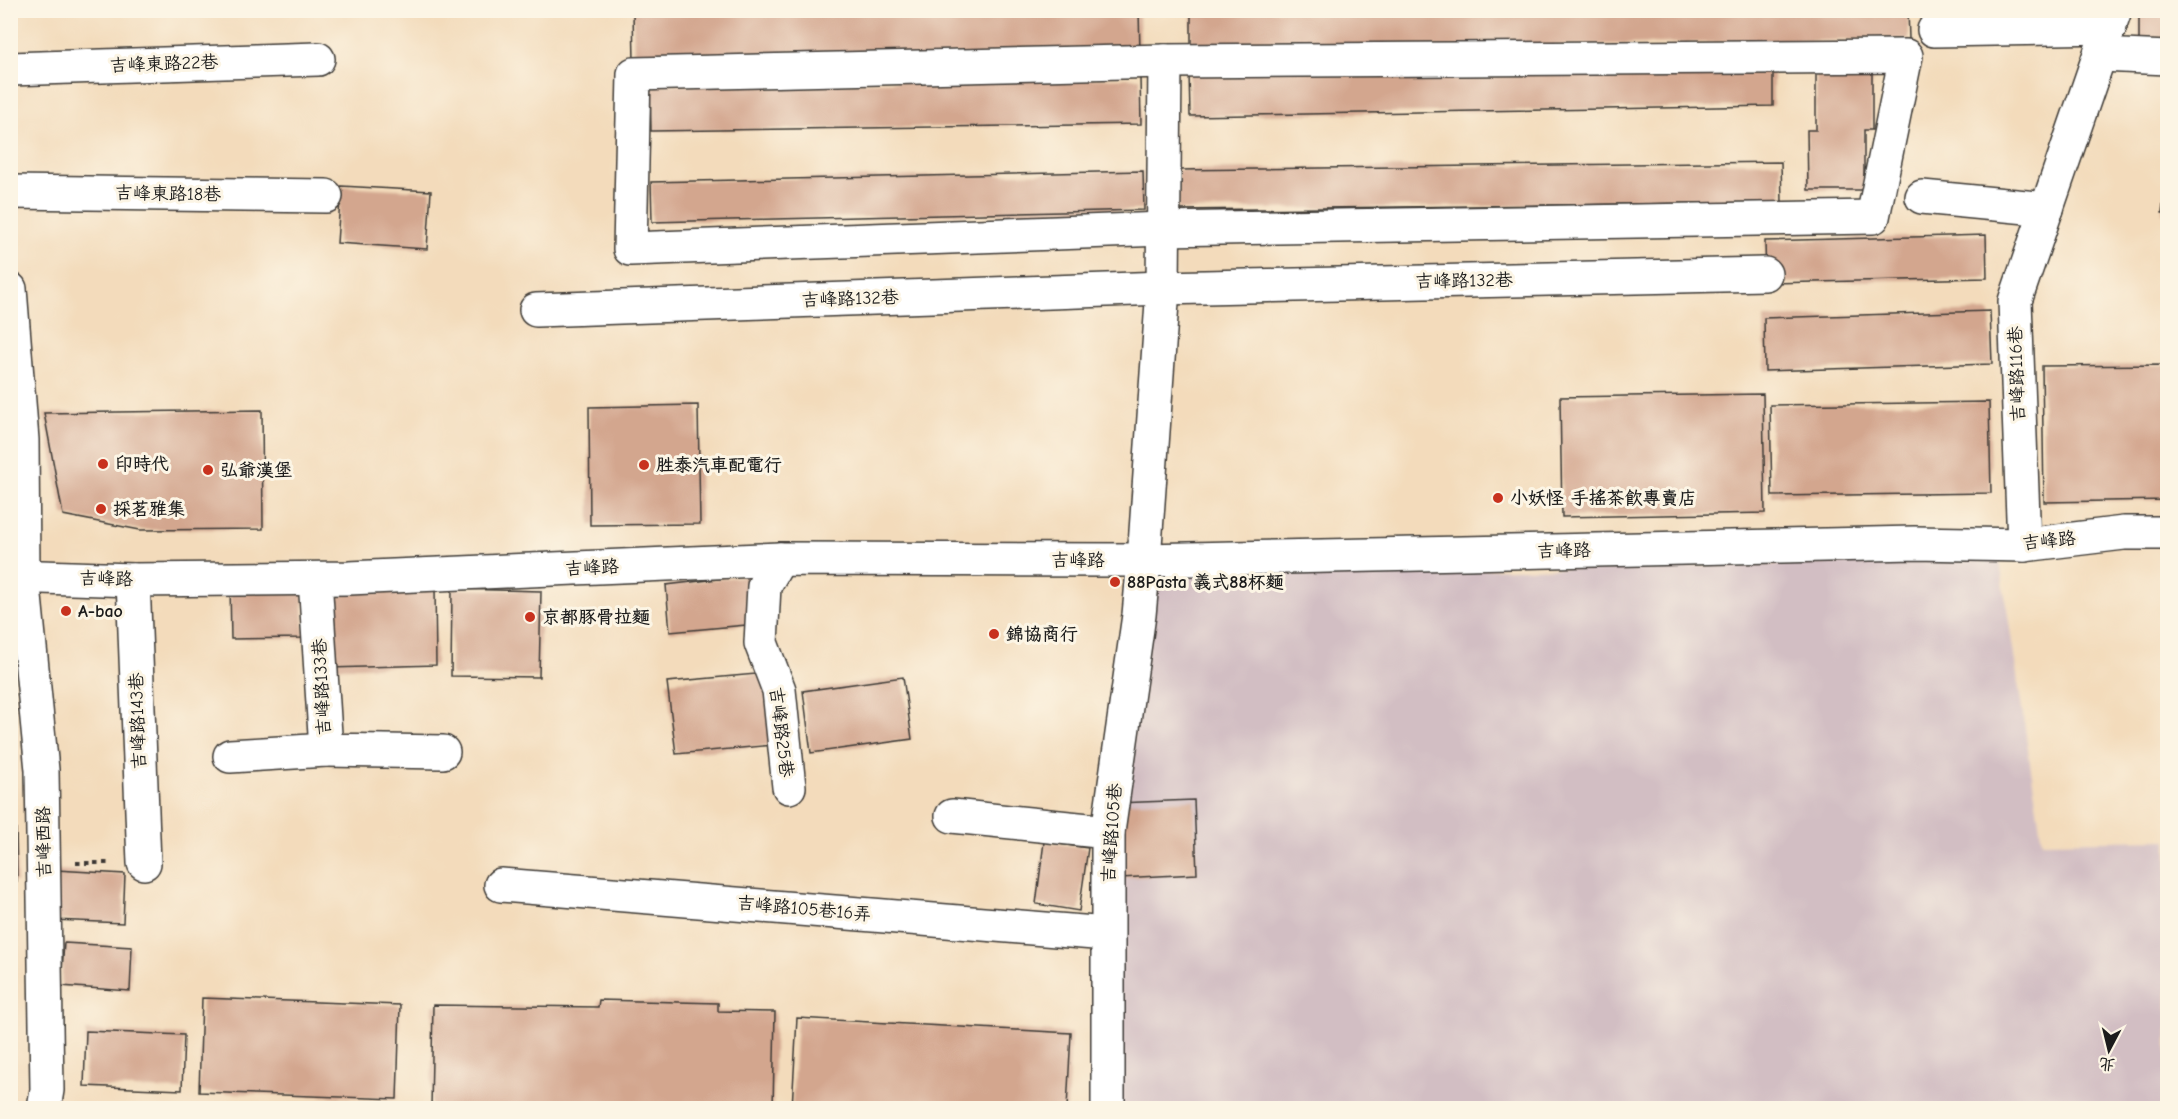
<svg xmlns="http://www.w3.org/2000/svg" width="2178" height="1119" font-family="'Comic Neue','LXGW WenKai TC',sans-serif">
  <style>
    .industrial { fill: #d2bec3 }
    .building { fill: #d3a68e }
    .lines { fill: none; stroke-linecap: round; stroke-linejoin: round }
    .minor-casing { stroke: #3c3934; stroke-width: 36 }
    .path { stroke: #3c3934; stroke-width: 4; stroke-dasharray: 4.5 4.5; stroke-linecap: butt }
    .minor { stroke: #fff; stroke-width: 33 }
    .poi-dot { fill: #c8321e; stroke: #fcf5e5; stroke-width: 2 }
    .labels { text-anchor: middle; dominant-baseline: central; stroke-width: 6; stroke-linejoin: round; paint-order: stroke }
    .street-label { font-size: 18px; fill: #1c1c1c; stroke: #fcf5e5 }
    .poi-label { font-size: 18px; font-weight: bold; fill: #1c1c1c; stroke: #fcf5e5; text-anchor: start }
  </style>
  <rect width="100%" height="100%" fill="#fcf5e5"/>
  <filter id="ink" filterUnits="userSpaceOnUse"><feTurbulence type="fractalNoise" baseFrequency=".0167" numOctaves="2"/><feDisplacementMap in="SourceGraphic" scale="12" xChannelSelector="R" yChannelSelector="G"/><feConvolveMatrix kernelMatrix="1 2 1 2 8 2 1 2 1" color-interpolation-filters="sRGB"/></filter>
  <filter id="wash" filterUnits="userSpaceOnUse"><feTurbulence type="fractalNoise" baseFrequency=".008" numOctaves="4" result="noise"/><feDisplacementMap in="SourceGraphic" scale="24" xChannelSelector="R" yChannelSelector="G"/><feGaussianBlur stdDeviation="1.35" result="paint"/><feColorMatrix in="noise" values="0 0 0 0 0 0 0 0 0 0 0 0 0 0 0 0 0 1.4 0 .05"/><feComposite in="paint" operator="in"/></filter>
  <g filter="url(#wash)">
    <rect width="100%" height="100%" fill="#f3dbbb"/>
    <path class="industrial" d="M1999,556L2042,842L2167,840V1108H1108L1107,934L1154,575L1815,564Z"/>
    <g id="blocks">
      <g class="building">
        <path d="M633,10H1139L1140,54L634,63Z"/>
        <path d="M1191,10H1908L1909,39L1191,52Z"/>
        <rect x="2139" y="10" width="29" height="33"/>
        <path d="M1773,60V106L1190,116L1189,71Z"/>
        <path d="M1872,68V130H1864V190H1808L1807,130H1816V69Z"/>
        <path d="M1140,78L1141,124L651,131L650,85Z"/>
        <path d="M1781,162L1782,202L1178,210V170Z"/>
        <path d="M1143,171L1144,210L652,222L651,182Z"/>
        <path d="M2166,177H2168V214L2162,213Z"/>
        <path d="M341,186L431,191L427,249L337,243Z"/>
        <path d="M1986,235L1987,278L1766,283L1765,241Z"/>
        <path d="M1990,311L1992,364L1765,371L1764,318Z"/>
        <path d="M2168,365V500L2044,502L2042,366Z"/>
        <path d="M1763,394L1765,513L1562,517L1560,397Z"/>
        <path d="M1989,402L1991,493L1772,496L1770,405Z"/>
        <path d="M698,405L700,524L590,525L589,407Z"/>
        <path d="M262,410L263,529L140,530L63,515L44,413Z"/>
        <path d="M753,575L757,624L670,632L666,585Z"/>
        <path d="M303,582L304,638L231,639L230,583Z"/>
        <path d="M435,588L436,665L329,668L327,591Z"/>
        <path d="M452,589L541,591L539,677L451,676Z"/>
        <path d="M767,673L773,745L676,754L667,682Z"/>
        <path d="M903,677L912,739L811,753L803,691Z"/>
        <path d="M1194,800L1197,874L1120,878L1116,803Z"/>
        <path d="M10,826H16L17,882H10Z"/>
        <path d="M1044,842L1088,848L1079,911L1036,904Z"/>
        <path d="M56,870L125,874L123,923L54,920Z"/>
        <path d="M64,943L132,947L130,991L61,986Z"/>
        <path d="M202,998L400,1005L397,1099L199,1092Z"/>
        <path d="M599,1000L718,1003V1011L775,1012L773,1108H431L433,1005L598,1007Z"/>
        <path d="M797,1018L1071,1033L1067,1108H792Z"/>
        <path d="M86,1031L184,1035L182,1090L84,1086Z"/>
      </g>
    </g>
  </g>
  <g filter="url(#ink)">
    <use href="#blocks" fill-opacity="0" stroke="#3c3934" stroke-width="1.5"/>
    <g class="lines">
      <defs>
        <g id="minor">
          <path d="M1934,30L2110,27"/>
          <path d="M2100,55L2168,58"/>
          <path d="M1906,56L1873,217L1163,229L630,249L634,74L1165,61Z"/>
          <path d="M10,69L318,59"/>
          <path d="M10,192L326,196"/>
          <path d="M1922,197L2047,209"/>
          <path d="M10,289L22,440L23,576L42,770L47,1090L44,1108"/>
          <path d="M536,310L1163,288L1765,274"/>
          <path d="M2024,545L2015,301L2115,10"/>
          <path d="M780,559L764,586L761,643L779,690L789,787"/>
          <path d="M10,576L133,580L349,578L780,559L1144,560L1914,543L2024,545L2124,533H2168"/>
          <path d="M315,579L326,750L443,752"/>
          <path d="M133,580L144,863"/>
          <path d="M230,756L326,750"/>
          <path d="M952,816L1108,832"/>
          <path d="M501,885L1107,934"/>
          <path d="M1108,1108V832L1139,615L1144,560L1163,288L1165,61"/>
        </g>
      </defs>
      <use href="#minor" class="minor-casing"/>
      <path class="path" d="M76,863H110"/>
      <use href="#minor" class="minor"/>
    </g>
  </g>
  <g class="poi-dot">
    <circle cx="103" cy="464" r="6"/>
    <circle cx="644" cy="465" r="6"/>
    <circle cx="208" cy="470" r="6"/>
    <circle cx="1498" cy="498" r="6"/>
    <circle cx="101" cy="509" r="6"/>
    <circle cx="1115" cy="582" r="6"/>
    <circle cx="66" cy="611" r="6"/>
    <circle cx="530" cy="617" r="6"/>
    <circle cx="994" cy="634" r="6"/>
  </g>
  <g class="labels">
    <g class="street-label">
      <text transform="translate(164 64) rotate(-2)">吉峰東路22巷</text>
      <text transform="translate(168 194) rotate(1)">吉峰東路18巷</text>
      <text transform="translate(1464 281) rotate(-1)">吉峰路132巷</text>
      <text transform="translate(850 299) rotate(-2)">吉峰路132巷</text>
      <text transform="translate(2017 374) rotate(-92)">吉峰路116巷</text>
      <text transform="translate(2049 541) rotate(-6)">吉峰路</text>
      <text transform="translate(1564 551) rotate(-1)">吉峰路</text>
      <text x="1078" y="560">吉峰路</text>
      <text transform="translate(592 568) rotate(-3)">吉峰路</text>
      <text transform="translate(106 579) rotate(1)">吉峰路</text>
      <text transform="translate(322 687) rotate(-93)">吉峰路133巷</text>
      <text transform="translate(138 721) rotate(-92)">吉峰路143巷</text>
      <text transform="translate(781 732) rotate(83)">吉峰路25巷</text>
      <text transform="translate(1112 833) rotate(-86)">吉峰路105巷</text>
      <text transform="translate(44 842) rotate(-91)">吉峰西路</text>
      <text transform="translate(804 909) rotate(5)">吉峰路105巷16弄</text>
    </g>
    <g class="poi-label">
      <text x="115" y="464">印時代</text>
      <text x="656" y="465">胜泰汽車配電行</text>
      <text x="220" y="470">弘爺漢堡</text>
      <text x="1510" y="498">小妖怪 手搖茶飲專賣店</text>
      <text x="113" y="509">採茗雅集</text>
      <text x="1127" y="582">88Pasta 義式88杯麵</text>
      <text x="78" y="611">A-bao</text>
      <text x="542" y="617">京都豚骨拉麵</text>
      <text x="1006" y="634">錦協商行</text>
    </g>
  </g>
  <rect width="2178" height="1119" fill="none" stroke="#fcf5e5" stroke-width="36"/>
  <g transform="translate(2109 1050) rotate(187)" stroke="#fcf5e5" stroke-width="4.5" paint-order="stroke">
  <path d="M0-4.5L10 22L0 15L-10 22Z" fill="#1c1c1c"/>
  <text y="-9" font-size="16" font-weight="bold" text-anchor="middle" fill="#1c1c1c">北</text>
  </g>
</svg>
